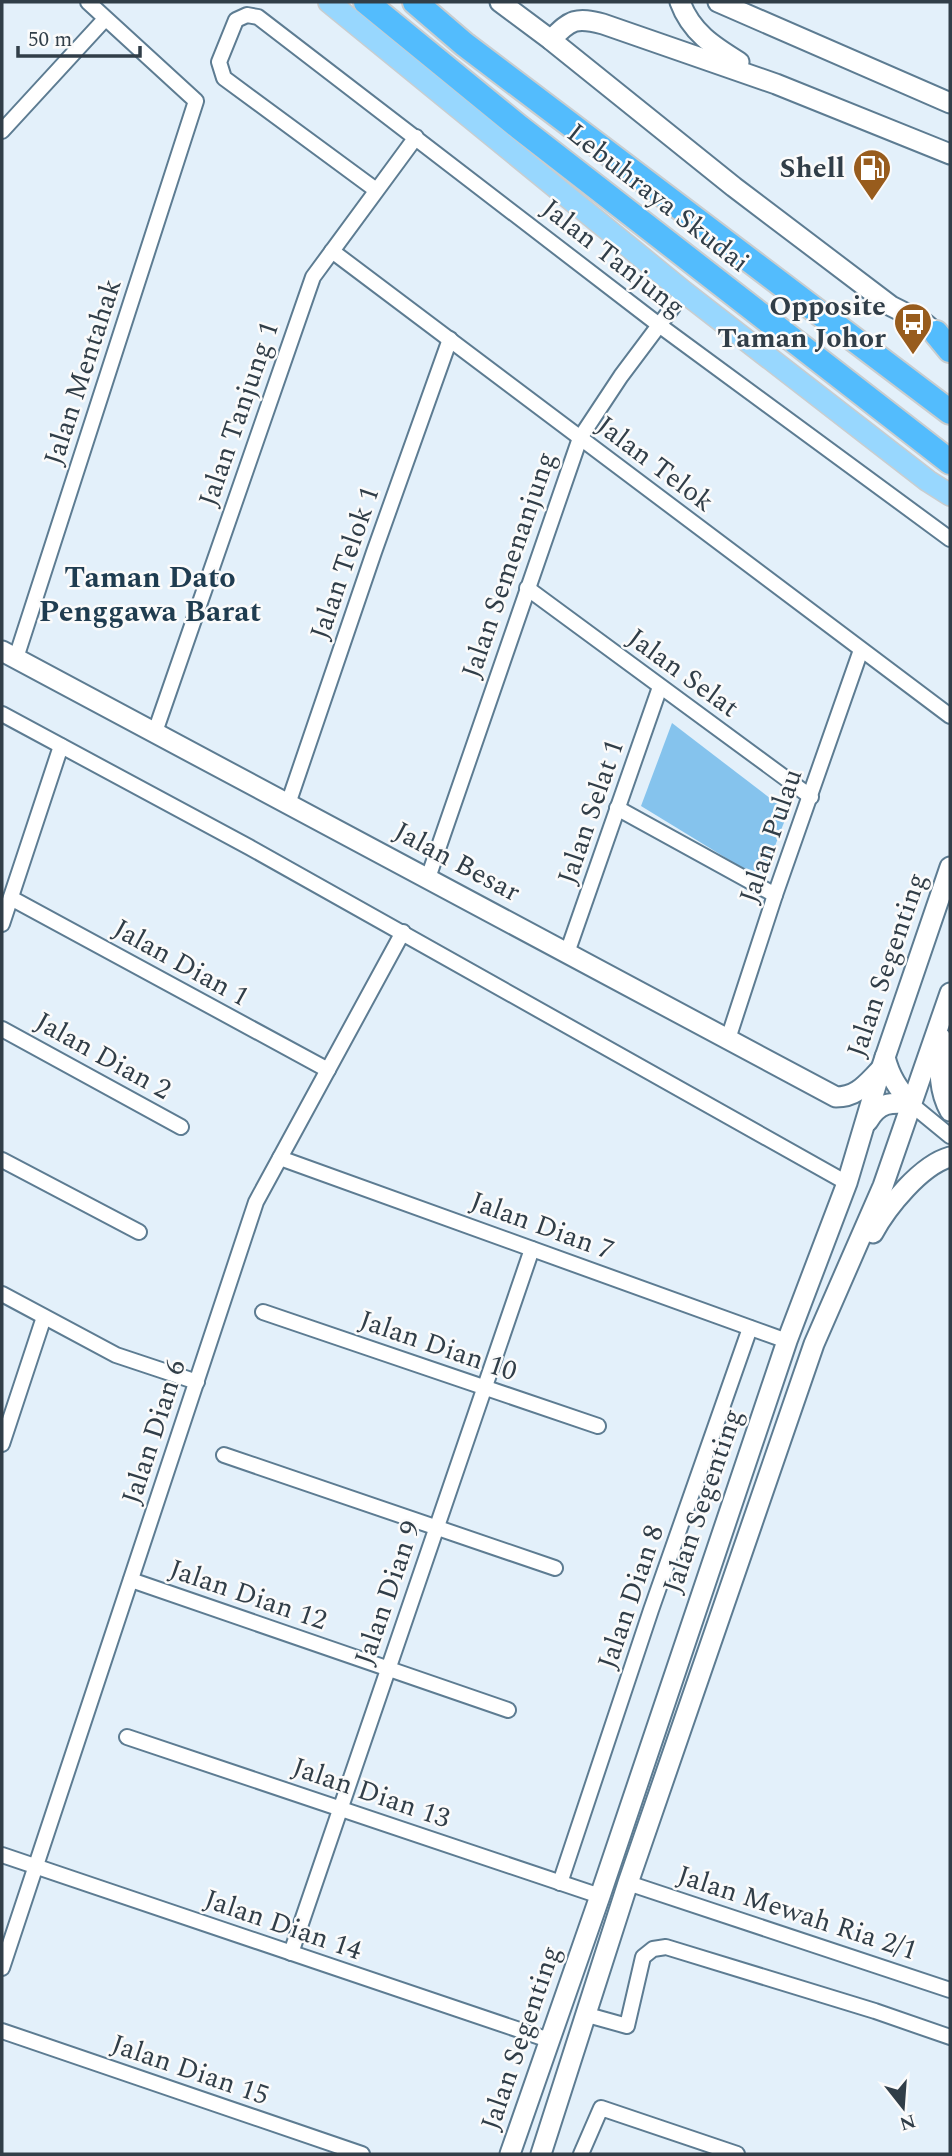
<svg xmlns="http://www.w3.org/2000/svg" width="952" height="2156" font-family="Spectral,serif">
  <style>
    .green { fill: #85c3ed }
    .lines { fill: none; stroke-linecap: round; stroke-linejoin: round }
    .street-casing { stroke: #5d7c92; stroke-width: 18 }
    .secondary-casing { stroke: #5d7c92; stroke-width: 23 }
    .primary-casing { stroke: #c9cdcf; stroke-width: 24 }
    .highway-casing { stroke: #c9cdcf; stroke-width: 28 }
    .street { stroke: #fff; stroke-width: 14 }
    .secondary { stroke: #fff; stroke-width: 19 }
    .primary { stroke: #98d7fe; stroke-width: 21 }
    .highway { stroke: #53bcfd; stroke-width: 24 }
    .labels { text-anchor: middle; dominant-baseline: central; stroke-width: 5; stroke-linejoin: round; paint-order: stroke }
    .poi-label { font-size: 28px; font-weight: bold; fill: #313e48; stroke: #fbfbfb; text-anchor: end }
    .street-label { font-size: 28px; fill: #313e48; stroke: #fbfbfb }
    .neighbourhood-label { font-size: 30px; font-weight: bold; fill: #1f3c50; stroke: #fbfbfb }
  </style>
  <rect width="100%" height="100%" fill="#e3f0fa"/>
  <path class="green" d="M672,723L788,812L762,880L641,806Z"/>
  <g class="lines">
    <defs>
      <g id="street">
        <path d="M2,131L105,19"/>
        <path d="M376,190L224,78L219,62L236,20L247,15L258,17L659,325L950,539"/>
        <path d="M332,251L950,716"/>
        <path d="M527,588L811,797"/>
        <path d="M16,658L196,101L88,2"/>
        <path d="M2,714L249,847L847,1183"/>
        <path d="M155,732L313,277L416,137"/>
        <path d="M288,804L374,552L450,339"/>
        <path d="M617,808L775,895"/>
        <path d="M428,878L580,438L621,376L684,292"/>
        <path d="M11,898L328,1070"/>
        <path d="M2,924L61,746"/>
        <path d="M567,953L660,687"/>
        <path d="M2,1029L181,1127"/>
        <path d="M728,1039L775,895L861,650"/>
        <path d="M911,1104L950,1136"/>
        <path d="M280,1158L787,1341"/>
        <path d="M2,1160L139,1232"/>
        <path d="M2,1294L116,1355L197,1382"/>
        <path d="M263,1312L598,1426"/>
        <path d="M2,1444L44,1317"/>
        <path d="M224,1455L555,1568"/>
        <path d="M131,1580L508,1710"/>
        <path d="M127,1737L600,1896"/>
        <path d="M2,1855L549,2040"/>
        <path d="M560,1883L651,1610L750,1328"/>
        <path d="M628,1883L950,1990"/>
        <path d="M291,1953L532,1249"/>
        <path d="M2,1968L256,1202L403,932"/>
        <path d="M584,2014L627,2026L643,1957L653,1949L666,1947L875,2011L950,2037"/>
        <path d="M2,2031L362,2154"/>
        <path d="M581,2154L601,2108L737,2154"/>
      </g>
      <g id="secondary">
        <path d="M500,2L551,40L734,187L891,306L923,322L936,333"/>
        <path d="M680,2C691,32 713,46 739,62"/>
        <path d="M718,2L950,103"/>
        <path d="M551,40C570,19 577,17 603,24L776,84L950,154"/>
        <path d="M2,651L836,1097C857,1097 866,1084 880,1070"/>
        <path d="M941,1038C940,1064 937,1088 950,1111"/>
        <path d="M885,1057C890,1077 898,1088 911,1104"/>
        <path d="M868,1121C879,1102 891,1102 911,1104"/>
        <path d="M873,1233C887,1207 921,1165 950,1157"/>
        <path d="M510,2154L600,1896L787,1341L847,1183L881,1069L950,867"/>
        <path d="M541,2154L628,1883L814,1344L883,1186L950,993"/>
      </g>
      <path id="primary" d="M329,2L684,292L928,481L950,495"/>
      <g id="highway">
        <path d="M366,2L519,127L950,462"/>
        <path d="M415,2L464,44L950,412"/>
        <path d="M936,333L950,350"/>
      </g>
    </defs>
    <use href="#street" class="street-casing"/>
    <use href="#secondary" class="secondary-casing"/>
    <use href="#primary" class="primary-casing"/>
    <use href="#highway" class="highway-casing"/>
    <use href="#street" class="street"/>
    <use href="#secondary" class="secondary"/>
    <use href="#primary" class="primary"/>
    <use href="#highway" class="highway"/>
  </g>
  <defs>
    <symbol id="fuel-pin" viewBox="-11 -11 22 30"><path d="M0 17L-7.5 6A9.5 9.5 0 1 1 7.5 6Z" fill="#985c1d" stroke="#fbfbfb"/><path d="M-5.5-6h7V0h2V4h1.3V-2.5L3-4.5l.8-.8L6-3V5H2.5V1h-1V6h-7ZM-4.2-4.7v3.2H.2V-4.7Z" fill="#fff"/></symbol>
    <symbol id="bus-pin" viewBox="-11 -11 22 30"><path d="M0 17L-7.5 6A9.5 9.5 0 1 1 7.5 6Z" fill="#985c1d" stroke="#fbfbfb"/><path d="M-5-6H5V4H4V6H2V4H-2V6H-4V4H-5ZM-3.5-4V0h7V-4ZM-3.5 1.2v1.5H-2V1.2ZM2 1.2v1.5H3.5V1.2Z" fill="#fff"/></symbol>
  </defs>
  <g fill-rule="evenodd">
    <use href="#fuel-pin" x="850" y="146" width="44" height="60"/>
    <use href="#bus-pin" x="891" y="300" width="44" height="60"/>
  </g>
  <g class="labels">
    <g class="poi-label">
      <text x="845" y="168">Shell</text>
      <text x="886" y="306">Opposite<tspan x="886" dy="32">Taman Johor</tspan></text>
    </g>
    <g class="street-label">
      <text transform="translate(658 198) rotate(38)">Lebuhraya Skudai</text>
      <text transform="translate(613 258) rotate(38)">Jalan Tanjung</text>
      <text transform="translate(83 372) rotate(-72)">Jalan Mentahak</text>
      <text transform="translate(239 414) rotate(-71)">Jalan Tanjung 1</text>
      <text transform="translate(655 464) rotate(37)">Jalan Telok</text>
      <text transform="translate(345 563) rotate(-71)">Jalan Telok 1</text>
      <text transform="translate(509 565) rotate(-71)">Jalan Semenanjung</text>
      <text transform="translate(683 673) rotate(36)">Jalan Selat</text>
      <text transform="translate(591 812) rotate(-71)">Jalan Selat 1</text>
      <text transform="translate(771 836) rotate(-71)">Jalan Pulau</text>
      <text transform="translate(457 862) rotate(28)">Jalan Besar</text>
      <text transform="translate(181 963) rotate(29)">Jalan Dian 1</text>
      <text transform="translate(887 965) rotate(-71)">Jalan Segenting</text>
      <text transform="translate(103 1056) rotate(29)">Jalan Dian 2</text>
      <text transform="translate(542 1226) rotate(20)">Jalan Dian 7</text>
      <text transform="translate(438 1346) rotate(19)">Jalan Dian 10</text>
      <text transform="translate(154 1432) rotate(-72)">Jalan Dian 6</text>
      <text transform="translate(703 1501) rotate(-71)">Jalan Segenting</text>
      <text transform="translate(388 1593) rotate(-71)">Jalan Dian 9</text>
      <text transform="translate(248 1595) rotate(19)">Jalan Dian 12</text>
      <text transform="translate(631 1597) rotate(-71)">Jalan Dian 8</text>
      <text transform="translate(371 1793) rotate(19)">Jalan Dian 13</text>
      <text transform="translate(797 1913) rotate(18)">Jalan Mewah Ria 2/1</text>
      <text transform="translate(283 1925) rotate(19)">Jalan Dian 14</text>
      <text transform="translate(521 2038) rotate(-71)">Jalan Segenting</text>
      <text transform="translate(190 2070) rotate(19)">Jalan Dian 15</text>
    </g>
    <g class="neighbourhood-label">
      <text x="150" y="578">Taman Dato<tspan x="150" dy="34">Penggawa Barat</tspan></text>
    </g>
  </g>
  <rect width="952" height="2156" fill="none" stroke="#313e48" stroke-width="7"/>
  <g transform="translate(903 2107) rotate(163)" stroke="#fbfbfb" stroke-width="5" paint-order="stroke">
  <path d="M0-5L12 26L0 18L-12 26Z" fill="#313e48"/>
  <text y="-10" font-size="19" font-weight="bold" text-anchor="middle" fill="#313e48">N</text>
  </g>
  <path d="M18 46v10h122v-10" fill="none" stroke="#313e48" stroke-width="3.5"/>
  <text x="28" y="46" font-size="21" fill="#313e48" stroke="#fbfbfb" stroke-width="5" paint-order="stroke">50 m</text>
</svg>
